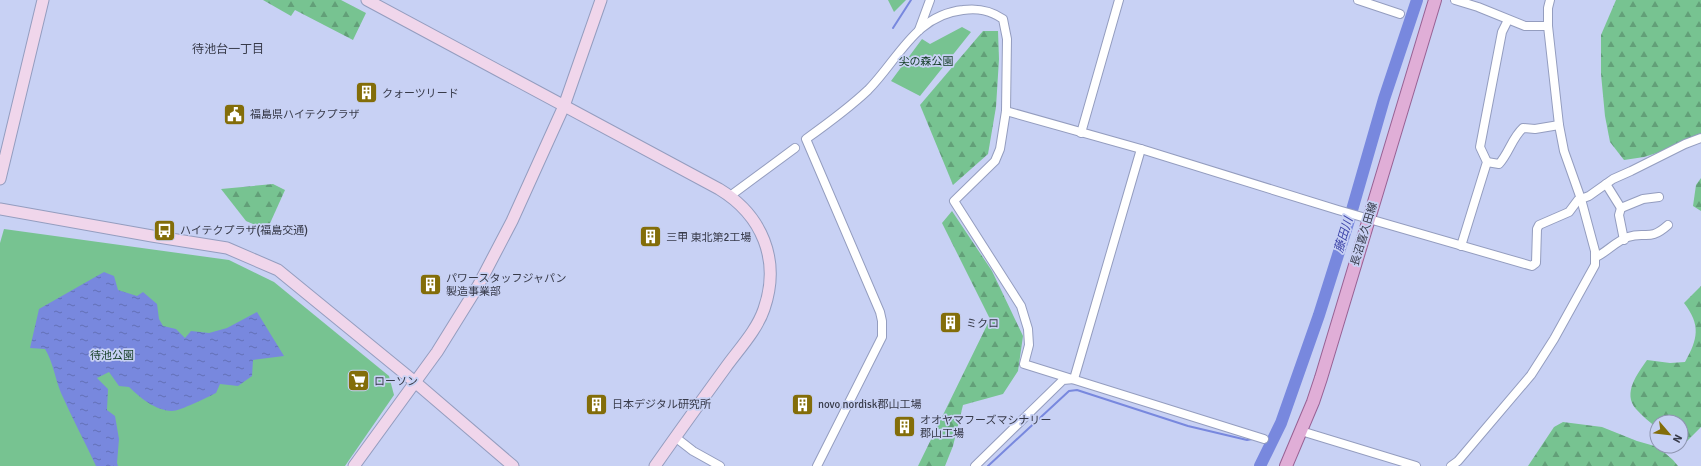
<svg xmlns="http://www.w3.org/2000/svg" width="1701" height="466" font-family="Signika,'Noto Sans JP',sans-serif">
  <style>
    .forest { fill: url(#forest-firs) }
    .park { fill: #77c391 }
    .water { fill: url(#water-ripples) }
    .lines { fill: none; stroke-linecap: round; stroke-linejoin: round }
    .stream { stroke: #7888de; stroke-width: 2 }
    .river { stroke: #7888de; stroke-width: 12 }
    .street-casing { stroke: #949dbf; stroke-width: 10 }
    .secondary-casing { stroke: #949dbf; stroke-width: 13 }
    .primary-casing { stroke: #986294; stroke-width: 14 }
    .street { stroke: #fff; stroke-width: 8 }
    .secondary { stroke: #f0d6eb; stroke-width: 11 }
    .primary { stroke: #e0aed7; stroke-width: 12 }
    .labels { text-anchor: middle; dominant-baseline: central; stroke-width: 3.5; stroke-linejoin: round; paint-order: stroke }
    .park-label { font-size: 11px; fill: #133d24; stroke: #c8d1f4 }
    .poi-label { font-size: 11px; fill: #373a49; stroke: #c8d1f4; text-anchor: start }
    .street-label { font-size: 11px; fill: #373a49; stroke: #c8d1f4 }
    .neighbourhood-label { font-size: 12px; fill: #373a49; stroke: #c8d1f4 }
    .water-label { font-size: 12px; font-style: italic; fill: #3c44a9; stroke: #c8d1f4 }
  </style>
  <defs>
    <pattern id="forest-firs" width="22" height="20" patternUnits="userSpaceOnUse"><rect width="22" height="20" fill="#77c391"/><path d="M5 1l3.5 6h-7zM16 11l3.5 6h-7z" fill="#629f78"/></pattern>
    <pattern id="water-ripples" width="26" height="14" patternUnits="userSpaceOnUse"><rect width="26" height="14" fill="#7888de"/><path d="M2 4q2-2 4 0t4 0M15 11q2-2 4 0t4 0" fill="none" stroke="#6370b6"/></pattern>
  </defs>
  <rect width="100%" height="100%" fill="#c8d1f4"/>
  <g class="forest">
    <path d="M263,0H341L366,13L353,40L295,10L291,16Z"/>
    <path d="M888,0H906L894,12Z"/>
    <path d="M1616,0H1701V139L1644,157L1624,160L1610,142L1605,116L1601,74V35Z"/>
    <path d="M983,31H998L999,59L996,107L988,154L953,185L920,105Z"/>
    <path d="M1701,178V211L1693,206L1696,185Z"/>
    <path d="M273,184L285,190L267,230L246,221L221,189Z"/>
    <path d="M952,211L992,271L1023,336L1018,371L1003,394L963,405L953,446L945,466H918L990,319L942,223Z"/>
    <path d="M1701,286V427L1687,441H1681V422H1657V428C1650,422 1642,416 1636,409C1622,393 1638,373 1647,360L1670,363L1685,362C1698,339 1701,325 1684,303Z"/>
    <path d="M1563,422L1602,427L1637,441L1658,447L1673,460L1678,466H1528L1554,427Z"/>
  </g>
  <g class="park">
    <path d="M962,27L971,32L920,96L891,81L922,39L930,44Z"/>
    <path d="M4,229L229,260L274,282L389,376L394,395L345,466H0V243Z"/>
  </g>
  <path class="water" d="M104,272L114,276L118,290L137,296L143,292L157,304L159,319L163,326L176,329L185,338L191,331L209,333L227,328L257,312L284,356L253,360L252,376L238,386L220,384L216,393C208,397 180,411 172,411C154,410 141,398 129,387L119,386L109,372L97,378L108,389L107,410L115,416L119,439L117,463L118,466H96C85,442 72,418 61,393C55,378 53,362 45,349L30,348L39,309Z"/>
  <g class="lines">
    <g class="stream">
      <path d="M893,28L911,0"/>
      <path d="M988,466L1069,391L1077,390L1188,426L1247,440L1252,439"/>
    </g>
    <path class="river" d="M1260,466L1281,423L1319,315L1350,217L1384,99L1417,0"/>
    <defs>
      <g id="street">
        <path d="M1358,0L1400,14"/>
        <path d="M1455,0L1478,7L1525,26H1548"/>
        <path d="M919,30L930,0"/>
        <path d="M1006,111L1141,149L1338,210L1532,266L1536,263L1537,229L1539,225L1569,212L1578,200L1589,196L1613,179L1631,171L1685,144L1701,138"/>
        <path d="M1081,133L1119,0"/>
        <path d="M1487,162L1499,164C1509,153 1512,138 1523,128L1535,129L1559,125"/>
        <path d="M1606,184L1621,208L1643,199L1659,197"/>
        <path d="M730,196L795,148"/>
        <path d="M1621,208L1619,215L1624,240"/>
        <path d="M1461,246L1487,162L1480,147L1502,32L1508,20"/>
        <path d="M1596,257C1607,252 1616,241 1628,237C1646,231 1649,242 1668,225"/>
        <path d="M1301,431L1416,466"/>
        <path d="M675,437L693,451L720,466"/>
        <path d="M817,466L882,337V321L880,312L806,139C827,124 849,108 868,90C898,60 915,15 963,10C978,8 990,10 1003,19L1007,39L1006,111L1000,149L995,161L954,201L1021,306L1028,329L1029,345L1024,364L1264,439"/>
        <path d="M975,466L1063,380L1074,379L1141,149"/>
        <path d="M1451,466L1458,461L1531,375L1554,339L1595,265V251L1581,199L1564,151L1559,125L1548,26V8L1550,0"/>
      </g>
      <g id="secondary">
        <path d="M367,0L719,189C762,215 781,260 764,309C757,330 739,349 726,367C702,400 678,433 655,466"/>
        <path d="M0,179L43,0"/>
        <path d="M0,209L152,236L227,248L278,270L415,382L513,466"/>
        <path d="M354,466L437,352L478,286L512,221L564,106L601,0"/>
      </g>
      <path id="primary" d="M1286,466L1313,402L1321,378L1435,0"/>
    </defs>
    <use href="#street" class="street-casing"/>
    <use href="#secondary" class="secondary-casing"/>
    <use href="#primary" class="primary-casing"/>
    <use href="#street" class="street"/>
    <use href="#secondary" class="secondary"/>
    <use href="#primary" class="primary"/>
  </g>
  <defs>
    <symbol id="building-square" viewBox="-11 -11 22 22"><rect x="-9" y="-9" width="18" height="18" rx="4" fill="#836d09" stroke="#c8d1f4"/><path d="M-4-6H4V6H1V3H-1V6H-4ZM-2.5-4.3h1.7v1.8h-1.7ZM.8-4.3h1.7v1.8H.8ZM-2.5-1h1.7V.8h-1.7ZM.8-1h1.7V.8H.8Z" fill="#fff"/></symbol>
    <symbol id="civic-square" viewBox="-11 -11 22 22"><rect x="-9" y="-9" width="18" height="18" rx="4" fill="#836d09" stroke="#c8d1f4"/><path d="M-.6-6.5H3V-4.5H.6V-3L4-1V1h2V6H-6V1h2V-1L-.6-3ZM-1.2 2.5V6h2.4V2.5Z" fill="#fff"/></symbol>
    <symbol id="bus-square" viewBox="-11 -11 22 22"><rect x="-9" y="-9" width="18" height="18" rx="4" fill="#836d09" stroke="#c8d1f4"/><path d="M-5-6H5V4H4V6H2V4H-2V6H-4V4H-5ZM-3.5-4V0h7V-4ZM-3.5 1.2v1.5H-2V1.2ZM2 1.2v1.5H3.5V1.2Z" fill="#fff"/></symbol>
    <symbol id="supermarket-square" viewBox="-11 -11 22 22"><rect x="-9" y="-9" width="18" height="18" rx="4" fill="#836d09" stroke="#c8d1f4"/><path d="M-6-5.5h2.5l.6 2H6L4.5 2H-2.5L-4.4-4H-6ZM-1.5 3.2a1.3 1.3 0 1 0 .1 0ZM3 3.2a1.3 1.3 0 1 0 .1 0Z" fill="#fff"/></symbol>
  </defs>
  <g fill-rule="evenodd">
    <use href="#building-square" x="354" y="80" width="25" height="25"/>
    <use href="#civic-square" x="222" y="102" width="25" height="25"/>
    <use href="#bus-square" x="152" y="218" width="25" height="25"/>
    <use href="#building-square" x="638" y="224" width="25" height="25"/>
    <use href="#building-square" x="418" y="272" width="25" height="25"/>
    <use href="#building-square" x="938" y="310" width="25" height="25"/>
    <use href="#supermarket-square" x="346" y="368" width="25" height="25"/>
    <use href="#building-square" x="584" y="392" width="25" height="25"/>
    <use href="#building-square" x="790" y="392" width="25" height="25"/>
    <use href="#building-square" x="892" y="414" width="25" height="25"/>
  </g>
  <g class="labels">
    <g class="park-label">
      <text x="926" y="61">尖の森公園</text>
      <text x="112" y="355">待池公園</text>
    </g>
    <g class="poi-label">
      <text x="382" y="93">クォーツリード</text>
      <text x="250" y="114">福島県ハイテクプラザ</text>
      <text x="180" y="230">ハイテクプラザ(福島交通)</text>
      <text x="666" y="237">三甲 東北第2工場</text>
      <text x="446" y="278">パワースタッフジャパン<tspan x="446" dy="13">製造事業部</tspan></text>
      <text x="966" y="323">ミクロ</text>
      <text x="374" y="381">ローソン</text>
      <text x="612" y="404">日本デジタル研究所</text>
      <text x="818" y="404">novo nordisk郡山工場</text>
      <text x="920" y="420">オオヤマフーズマシナリー<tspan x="920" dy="13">郡山工場</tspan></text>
    </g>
    <g class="street-label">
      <text transform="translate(1364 234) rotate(-73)">長沼喜久田線</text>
    </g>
    <g class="neighbourhood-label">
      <text x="228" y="49">待池台一丁目</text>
    </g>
    <g class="water-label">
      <text transform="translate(1344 235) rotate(-73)">藤田川</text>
    </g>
  </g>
  <g transform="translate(1669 434) rotate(118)"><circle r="19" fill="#c8d1f4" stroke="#8e95b0"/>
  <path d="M0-3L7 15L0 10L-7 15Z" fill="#836d09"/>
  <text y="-6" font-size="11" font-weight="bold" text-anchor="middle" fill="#373a49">N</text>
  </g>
</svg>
